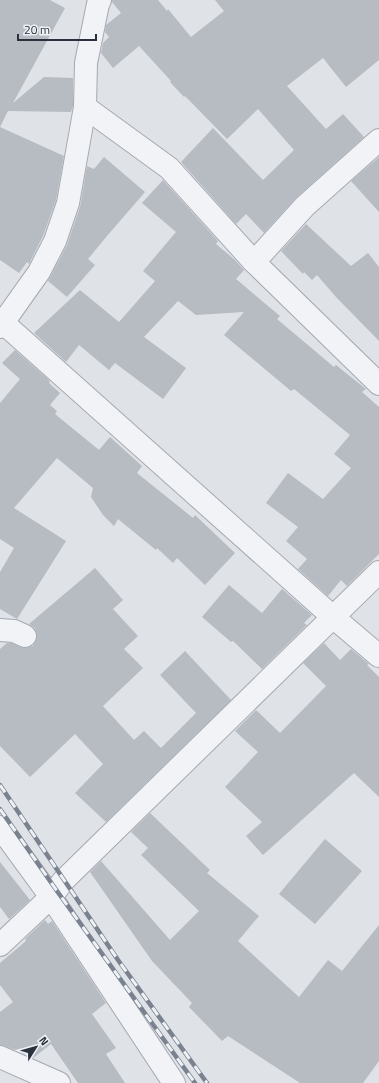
<svg xmlns="http://www.w3.org/2000/svg" width="379" height="1083" font-family="'Titillium Web',sans-serif">
  <style>
    .building { fill: #b7bcc3 }
    .lines { fill: none; stroke-linecap: round; stroke-linejoin: round }
    .minor-casing { stroke: #a5a9b0; stroke-width: 24 }
    .minor { stroke: #f1f3f6; stroke-width: 22 }
    .rail-casing { stroke: #7a828f; stroke-width: 4.5 }
    .rail { stroke: #eef1f5; stroke-width: 3; stroke-dasharray: 9; stroke-linecap: butt }
  </style>
  <rect width="100%" height="100%" fill="#dfe2e7"/>
  <g class="building">
    <path d="M0,0H50L65,8L13,103L44,77L73,78V106L71,112L8,111L0,127Z"/>
    <path d="M112,0H158L167,11L168,9L191,37L224,11L215,0H379V60L346,87L323,58L287,86L326,129L343,114L364,137L297,197L264,233L246,214L236,224L181,162L213,128L263,180L294,150L258,109L227,139L185,96L184,97L170,82L171,81L139,46L113,68L101,53L103,43L109,37L105,32L106,25L121,13L112,2Z"/>
    <path d="M0,127L64,156L56,200L43,236L29,264L27,262L19,273L0,260Z"/>
    <path d="M104,157L145,192L107,236L88,259L95,265L67,297L48,281L67,245L80,207L87,166L94,169Z"/>
    <path d="M379,157V212L351,181Z"/>
    <path d="M163,180L218,241L216,244L235,260L244,270L236,279L280,316L277,319L334,367L336,365L366,389L362,392L379,407V554L347,586L341,580L328,596L298,569L307,559L286,541L298,527L266,503L288,473L323,499L351,468L334,454L350,435L294,389L291,391L224,335L244,312L196,315L178,301L144,337L186,368L163,399L115,363L109,370L79,345L66,362L34,333L80,290L119,322L155,281L143,271L176,232L142,203Z"/>
    <path d="M306,224L351,266L368,253L379,267V341L336,297L317,275L312,280L304,272L303,274L281,251Z"/>
    <path d="M15,350L50,381L49,383L60,393L50,405L57,411L55,414L99,450L110,437L142,466L137,473L193,518L195,515L235,553L205,585L177,558L173,563L157,548L156,550L118,519L114,526L103,515L91,497L93,488L57,458L14,508L66,541L17,619L0,609V572L14,548L0,539V403L20,379L2,363Z"/>
    <path d="M95,568L123,600L113,609L138,636L124,649L143,668L103,706L134,740L144,731L161,748L196,713L160,675L185,651L231,700L106,822L75,793L103,764L75,734L30,777L0,746V649L7,643H11L20,647L26,648L33,646L36,641L37,634L35,628L29,624Z"/>
    <path d="M229,585L262,613L282,589L312,615L304,623L307,625L262,669L233,641L231,642L202,617Z"/>
    <path d="M324,643L340,660L351,649L369,664L367,665L379,677V797L354,773L263,855L246,836L262,822L225,787L258,752L235,731L256,710L280,733L326,686L303,663Z"/>
    <path d="M150,813L210,870L207,873L259,916L238,941L299,997L328,960L342,971L379,925V1061L363,1083H300L228,1036L222,1041L189,1007L192,1003L152,961L90,872L101,861L170,940L199,911L141,855L148,848L131,832Z"/>
    <path d="M325,839L362,871L315,924L279,894Z"/>
    <path d="M0,862L30,900L9,919L0,907Z"/>
    <path d="M45,920L48,924L52,921L106,1003L92,1014L116,1048L106,1054L125,1083H78L51,1044L33,1058L31,1057L27,1053L25,1054L5,1046L0,1045V1012L13,1002L0,985V963L26,941L25,939Z"/>
  </g>
  <g class="lines">
    <defs>
      <g id="minor">
        <path d="M85,107L169,168L254,262L305,206L379,140"/>
        <path d="M254,262L379,384"/>
        <path d="M0,320L333,617L379,656"/>
        <path d="M0,327L39,272L55,241L68,203L85,107L86,63L98,4L100,0"/>
        <path d="M0,630L14,631L25,636"/>
        <path d="M0,827L51,897L174,1083"/>
        <path d="M0,945L51,897L64,880L379,572"/>
        <path d="M0,1057L59,1083"/>
      </g>
    </defs>
    <use href="#minor" class="minor-casing"/>
    <use href="#minor" class="minor"/>
    <defs>
      <g id="rail">
        <path d="M0,785L118,960L207,1083"/>
        <path d="M0,809L57,891L195,1083"/>
      </g>
    </defs>
    <use href="#rail" class="rail-casing"/>
    <use href="#rail" class="rail"/>
  </g>
  <g transform="translate(36 1047) rotate(53)" stroke="#eef1f5" stroke-width="3" paint-order="stroke">
  <path d="M0-3L7 15L0 10L-7 15Z" fill="#2a313c"/>
  <text y="-6" font-size="11" font-weight="bold" text-anchor="middle" fill="#2a313c">N</text>
  </g>
  <path d="M18 34v6h78v-6" fill="none" stroke="#2a313c" stroke-width="2"/>
  <text x="24" y="34" font-size="12" fill="#2a313c" stroke="#eef1f5" stroke-width="3" paint-order="stroke">20 m</text>
</svg>
